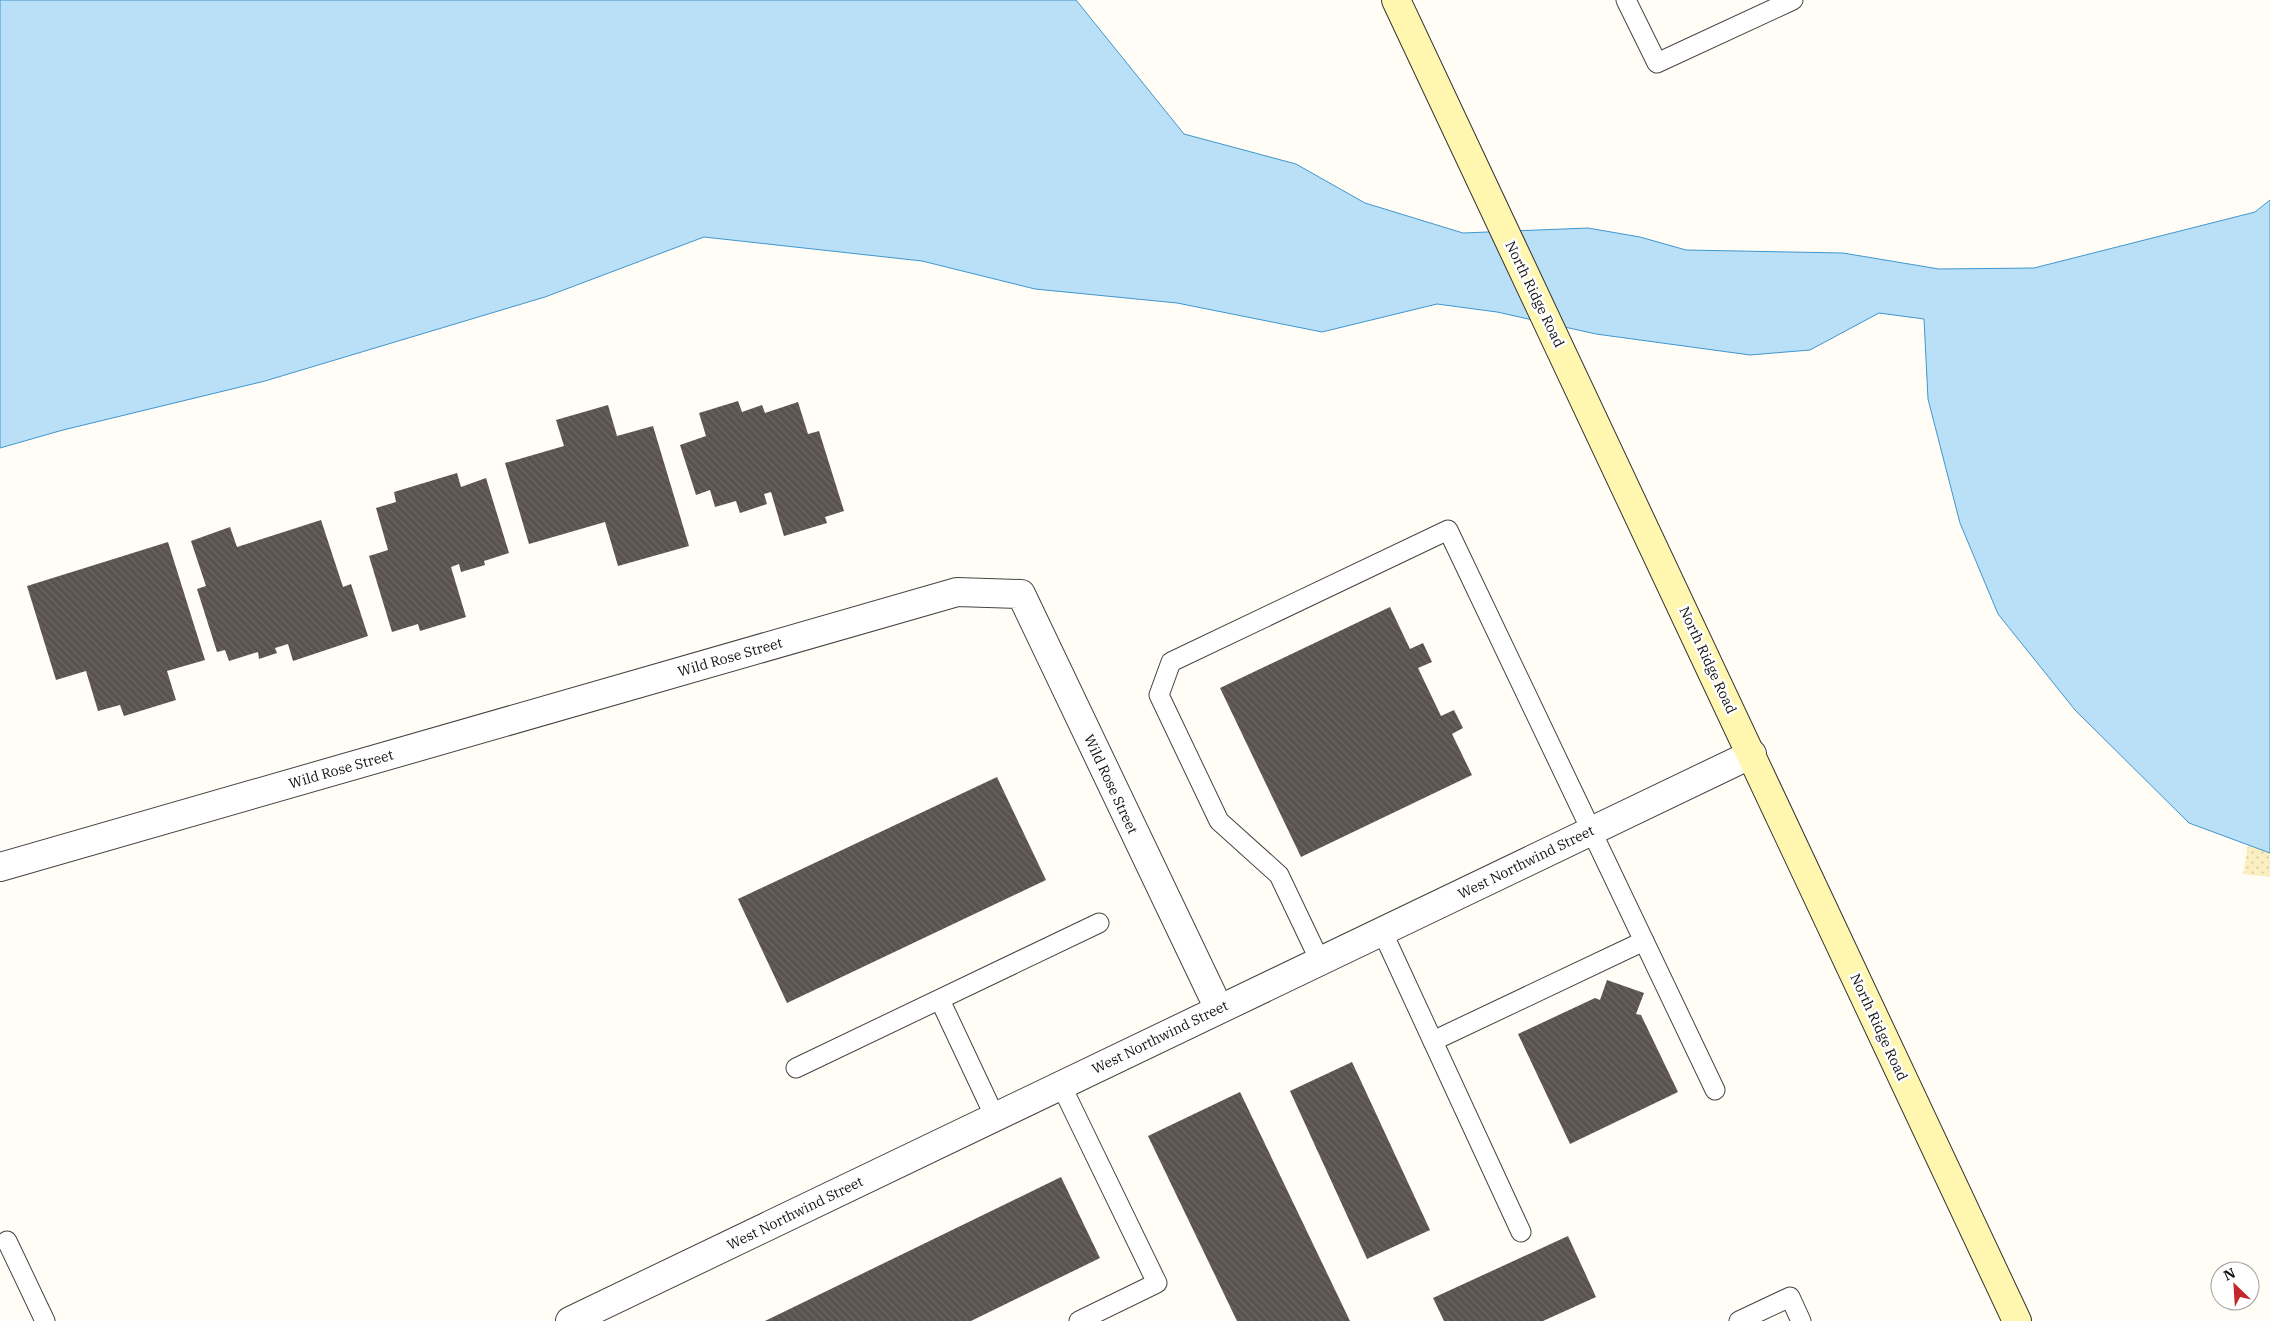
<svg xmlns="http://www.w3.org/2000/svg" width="2270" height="1321" font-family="'IBM Plex Serif',serif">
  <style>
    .sand { fill: url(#sand-dots) }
    .water { fill: #b9e0f7; stroke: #3f96cf }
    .building { fill: url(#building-back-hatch) }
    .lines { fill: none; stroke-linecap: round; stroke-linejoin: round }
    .service-casing { stroke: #444; stroke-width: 21 }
    .minor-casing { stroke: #444; stroke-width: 30 }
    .secondary-casing { stroke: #333; stroke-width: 30 }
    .service { stroke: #fff; stroke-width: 19 }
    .minor { stroke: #fff; stroke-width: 28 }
    .secondary { stroke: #fff6b0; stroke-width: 28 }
    .labels { text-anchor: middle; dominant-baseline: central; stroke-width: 5; stroke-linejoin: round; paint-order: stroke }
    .street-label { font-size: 14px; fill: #111; stroke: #fff }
  </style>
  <defs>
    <pattern id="sand-dots" width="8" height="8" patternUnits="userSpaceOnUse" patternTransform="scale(1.25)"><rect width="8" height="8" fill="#fbeec1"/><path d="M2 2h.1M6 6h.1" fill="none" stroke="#d6cba5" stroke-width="1.8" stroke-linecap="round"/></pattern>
    <pattern id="building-back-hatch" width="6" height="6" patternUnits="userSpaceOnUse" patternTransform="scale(1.25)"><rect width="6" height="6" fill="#5a524d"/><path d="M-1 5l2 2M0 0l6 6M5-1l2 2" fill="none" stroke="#6d6662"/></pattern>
  </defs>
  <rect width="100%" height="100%" fill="#fffdf5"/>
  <path class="sand" d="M2248,845L2270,853V877L2243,874Z"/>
  <path class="water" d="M0,0H1076L1184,134L1296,164L1365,203L1463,233L1588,228L1640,237L1686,250L1843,253L1939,269L2034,268L2255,212L2270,200V853L2189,823L2075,710L1998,614L1960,523L1928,399L1924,319L1879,313L1810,350L1750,355L1596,334L1497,312L1437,304L1322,332L1177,303L1035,289L922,261L704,237L545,297L265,381L63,430L0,448Z"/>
  <g class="building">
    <path d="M738,401L742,412L762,405L765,413L798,402L808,434L819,431L844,511L825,517L827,523L784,536L771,492L764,494L767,504L740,513L736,501L715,507L710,490L696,495L680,445L706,436L699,413Z"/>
    <path d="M608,405L617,436L653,426L689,546L618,566L605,522L529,544L505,463L564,446L556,420Z"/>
    <path d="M457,473L461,487L486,478L509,553L484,561L485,565L461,572L459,564L451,567L466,617L420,631L418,624L392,632L369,556L388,550L376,508L396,502L394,492Z"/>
    <path d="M321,520L343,587L351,584L368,636L293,661L288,644L275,648L277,653L259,659L258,652L229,661L225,650L217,652L197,589L206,586L191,541L230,527L237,547Z"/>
    <path d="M168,542L205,660L167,671L176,700L124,716L120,705L98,711L86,671L56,680L27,586Z"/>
    <path d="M1390,607L1410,649L1423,643L1432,662L1418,668L1441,716L1454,710L1463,728L1452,734L1472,775L1301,857L1220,688Z"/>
    <path d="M997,777L1046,880L787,1003L738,899Z"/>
    <path d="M1607,980L1644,993L1636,1014L1641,1015L1678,1092L1570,1144L1518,1034L1595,998L1600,1000Z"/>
    <path d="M1352,1062L1430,1230L1367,1259L1290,1091Z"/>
    <path d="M1240,1092L1350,1321H1237L1148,1136Z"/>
    <path d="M1061,1177L1100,1258L971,1321H765Z"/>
    <path d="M1568,1236L1596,1297L1543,1321H1444L1433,1298Z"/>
  </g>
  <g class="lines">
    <defs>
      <g id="service">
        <path d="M1626,0L1657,63L1793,0"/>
        <path d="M1382,931L1521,1232"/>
        <path d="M1320,961L1279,875L1219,821L1159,695L1171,662L1448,530L1715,1090"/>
        <path d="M940,1000L995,1117"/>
        <path d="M1433,1041L1644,941"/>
        <path d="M796,1068L1099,923"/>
        <path d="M1061,1085L1157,1283L1079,1321"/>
        <path d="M7,1241L45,1321"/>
        <path d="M1739,1321L1790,1297L1801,1321"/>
      </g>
      <g id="minor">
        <path d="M0,867L957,592L1021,594L1219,1009"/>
        <path d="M570,1321L1752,754"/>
      </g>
      <path id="secondary" d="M1396,0L2017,1321"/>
    </defs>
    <use href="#service" class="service-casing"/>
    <use href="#minor" class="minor-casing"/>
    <use href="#secondary" class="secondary-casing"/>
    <use href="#service" class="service"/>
    <use href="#minor" class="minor"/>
    <use href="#secondary" class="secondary"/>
  </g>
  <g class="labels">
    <g class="street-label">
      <text transform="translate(1535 294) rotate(64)">North Ridge Road</text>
      <text transform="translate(730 657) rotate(-16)">Wild Rose Street</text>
      <text transform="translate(1708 660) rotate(65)">North Ridge Road</text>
      <text transform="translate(341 769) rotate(-16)">Wild Rose Street</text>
      <text transform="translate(1111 784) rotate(65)">Wild Rose Street</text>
      <text transform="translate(1526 862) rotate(-26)">West Northwind Street</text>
      <text transform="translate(1879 1027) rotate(65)">North Ridge Road</text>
      <text transform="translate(1160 1037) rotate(-26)">West Northwind Street</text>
      <text transform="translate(795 1213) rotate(-26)">West Northwind Street</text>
    </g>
  </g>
  <g transform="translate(2235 1286) rotate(335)"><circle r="24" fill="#ffffff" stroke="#a0a0a0"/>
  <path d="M0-4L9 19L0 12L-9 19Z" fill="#c4262e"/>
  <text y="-8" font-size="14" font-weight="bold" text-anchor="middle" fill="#111111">N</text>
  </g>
</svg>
